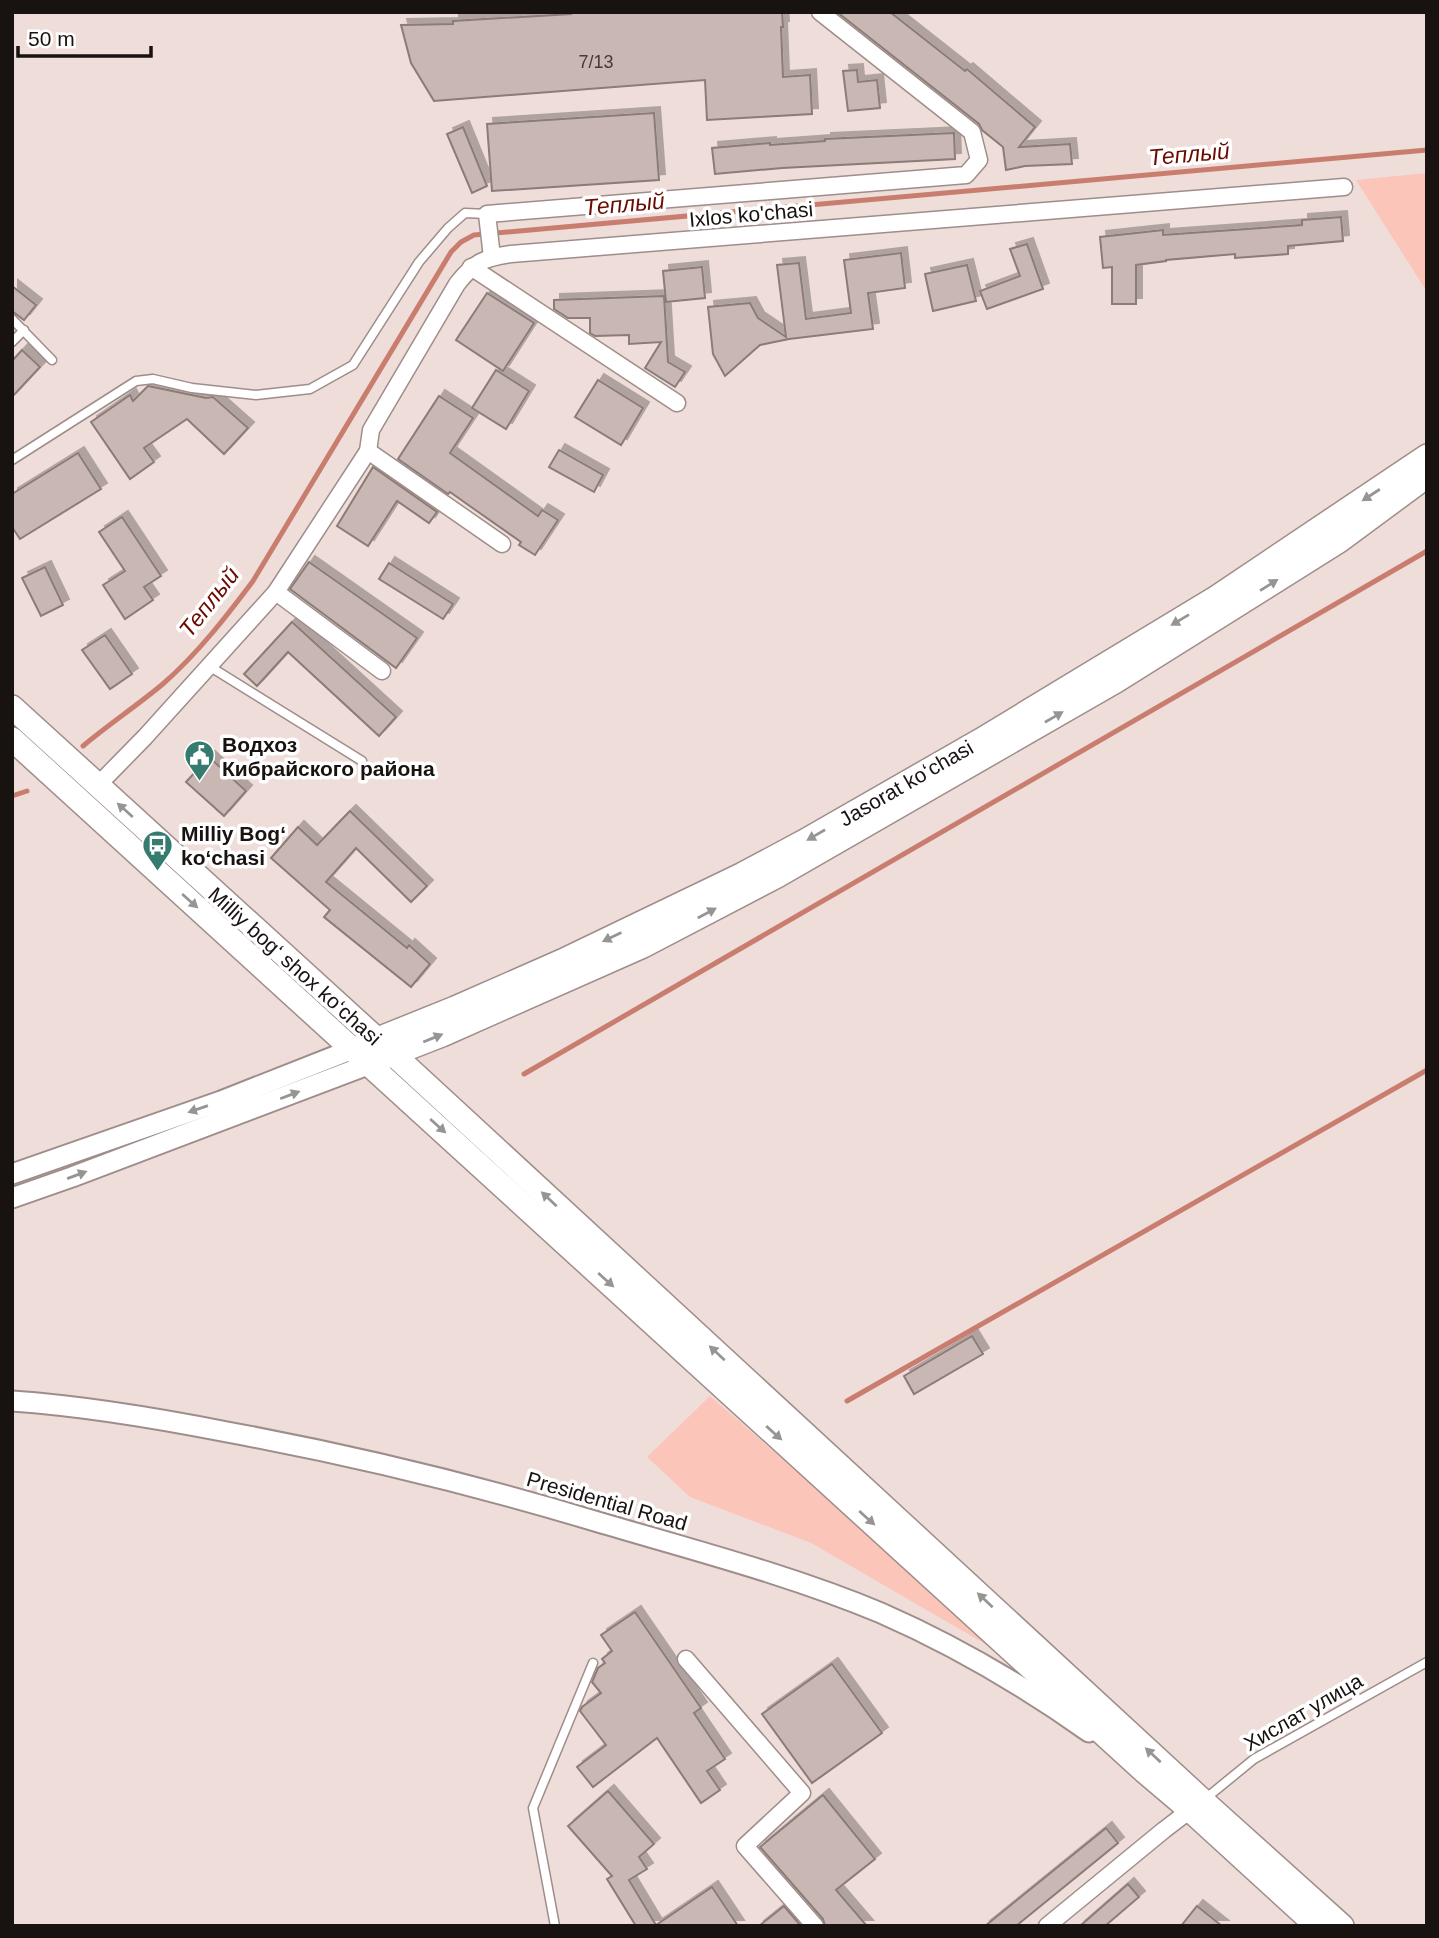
<svg xmlns="http://www.w3.org/2000/svg" width="1439" height="1938" font-family="Helvetica,sans-serif">
  <style>
    .green { fill: #fcc5ba }
    .lines { fill: none; stroke-linecap: round; stroke-linejoin: round }
    .stream { stroke: #c97d6f; stroke-width: 5 }
    .building { fill: #c9b7b3; stroke: #8b7b78; stroke-width: 2; filter: url(#shadow) }
    .service-casing { stroke: #9e8d8a; stroke-width: 11 }
    .minor-casing { stroke: #9e8d8a; stroke-width: 19 }
    .tertiary-casing { stroke: #9e8d8a; stroke-width: 23 }
    .secondary-casing { stroke: #9e8d8a; stroke-width: 26 }
    .service { stroke: #fff; stroke-width: 8 }
    .minor { stroke: #fff; stroke-width: 16 }
    .tertiary { stroke: #fff; stroke-width: 19 }
    .secondary { stroke: #fff; stroke-width: 23 }
    .oneway { fill: #979494 }
    .labels { text-anchor: middle; dominant-baseline: central; stroke-width: 7; stroke-linejoin: round; paint-order: stroke }
    .number-label { font-size: 18px; fill: #443b3a }
    .street-label { font-size: 21px; fill: #181211; stroke: #fff }
    .poi-label { font-size: 21px; font-weight: bold; fill: #181211; stroke: #fff; text-anchor: start }
    .water-label { font-size: 23px; font-style: italic; fill: #6a0b01; stroke: #fff }
  </style>
  <defs>
    <filter id="shadow"><feDropShadow dx="6" dy="-6" stdDeviation="0" flood-color="#0004"/></filter>
  </defs>
  <rect width="100%" height="100%" fill="#efddd9"/>
  <g class="green">
    <path d="M1427,173V292L1356,180Z"/>
    <path d="M710,1396L978,1629L1006,1656L811,1543L690,1497L647,1457Z"/>
  </g>
  <g class="lines">
    <g class="stream">
      <path d="M83,746C109,724 138,705 164,683C198,653 226,617 253,581L451,252L461,242L474,235L1427,150"/>
      <path d="M12,796L27,791"/>
      <path d="M524,1074L1427,551"/>
      <path d="M847,1401L1427,1070"/>
    </g>
  </g>
  <g class="building">
    <path d="M571,12H782L783,27H781L783,77L810,75L812,114L707,120L705,80L434,101L411,63L401,25L453,24V21L571,14Z"/>
    <path d="M837,12H890L965,71L967,69L1035,127L1019,147L1070,144L1072,164L1025,166L1006,170L1003,147L982,130L979,124Z"/>
    <path d="M857,70L858,82L877,80L880,108L848,111L843,71Z"/>
    <path d="M654,113L659,180L492,191L487,124Z"/>
    <path d="M463,127L487,186L472,193L447,134Z"/>
    <path d="M954,133L955,159L782,168L715,174L712,148L770,143V145L825,141V139Z"/>
    <path d="M1341,217L1343,241L1288,246V254L1235,258V254L1166,260V261L1136,265V304H1112V267L1103,268L1100,237L1163,230V235L1302,225V220Z"/>
    <path d="M1027,244L1043,289L987,309L980,291L1020,276L1010,249Z"/>
    <path d="M901,253L905,288L868,293L873,329L789,339L760,345L725,376L713,354L708,307L750,303L758,318L786,337L777,265L799,263L806,319L851,313L844,260Z"/>
    <path d="M967,265L976,301L933,311L925,274Z"/>
    <path d="M702,267L705,298L666,302L663,271Z"/>
    <path d="M12,286L36,305L24,320L12,311Z"/>
    <path d="M487,293L534,323L503,371L456,340Z"/>
    <path d="M664,296L668,362L685,372L675,387L645,368L661,342L629,344V335L595,336L590,333V318H568L554,309V300Z"/>
    <path d="M22,350L40,367L12,397V361Z"/>
    <path d="M496,370L529,391L506,429L472,408Z"/>
    <path d="M598,380L643,408L621,445L575,417Z"/>
    <path d="M148,386L206,398L213,397L248,428L224,454L187,419L144,448L154,462L130,479L91,422L130,395L133,401Z"/>
    <path d="M439,396L473,418L450,453L538,516L542,510L558,520L535,555L519,545L521,542L474,509L450,492L448,494L398,459Z"/>
    <path d="M559,450L603,475L594,492L549,467Z"/>
    <path d="M78,453L101,489L20,539L12,527V494Z"/>
    <path d="M373,467L437,512L429,523L397,501L368,546L337,526Z"/>
    <path d="M122,517L161,576L144,587L153,600L125,619L103,585L125,571L99,532Z"/>
    <path d="M309,562L417,638L396,668L290,589Z"/>
    <path d="M389,563L453,604L443,619L379,579Z"/>
    <path d="M45,567L63,605L41,616L22,578Z"/>
    <path d="M292,622L396,717L379,736L288,652L257,686L244,674Z"/>
    <path d="M105,635L132,674L110,689L82,650Z"/>
    <path d="M209,757L246,791L224,816L186,782Z"/>
    <path d="M350,811L427,886L411,902L356,848L326,882L407,948L409,945L430,964L411,987L324,917L330,910L271,858L298,827L317,845Z"/>
    <path d="M972,1336L983,1354L914,1394L904,1376Z"/>
    <path d="M635,1612L701,1708L694,1713L725,1759L707,1771L720,1790L701,1803L657,1738L593,1787L577,1767L606,1745L580,1711L582,1707L601,1693L592,1682L598,1668L605,1663L602,1659L612,1651L601,1635Z"/>
    <path d="M832,1664L882,1733L812,1783L762,1714Z"/>
    <path d="M608,1791L654,1844L639,1857L647,1869L629,1880L656,1925L712,1887L738,1926H636L607,1879L612,1876L568,1826Z"/>
    <path d="M823,1795L875,1859L836,1890L867,1926H825L823,1919L760,1847Z"/>
    <path d="M1106,1828L1118,1843L1016,1926H985Z"/>
    <path d="M1128,1884L1139,1897L1105,1926H1080Z"/>
    <path d="M784,1906L801,1926H759Z"/>
    <path d="M1197,1906L1222,1926H1181Z"/>
  </g>
  <g class="lines">
    <defs>
      <g id="service">
        <path d="M12,319L52,360"/>
        <path d="M12,342L24,330"/>
        <path d="M12,460L136,381L153,379L192,388L256,395L310,389L353,365L419,262L448,228L465,213L487,214"/>
        <path d="M209,666L362,761"/>
        <path d="M1205,1799L1254,1759L1427,1662"/>
        <path d="M555,1926L533,1808L593,1663"/>
      </g>
      <g id="minor">
        <path d="M492,257L487,214L966,175L979,160L972,132L820,12"/>
        <path d="M471,267L677,403"/>
        <path d="M368,451L502,544"/>
        <path d="M276,592L382,671"/>
        <path d="M98,785L145,737L276,592L368,451L371,430L457,284C474,262 484,258 511,254L1344,187"/>
        <path d="M686,1659L802,1793L745,1846L815,1926"/>
        <path d="M1047,1926L1164,1830L1198,1804"/>
      </g>
      <g id="tertiary">
        <path d="M12,1174L221,1101L353,1049"/>
        <path d="M12,1198L72,1177L370,1064"/>
        <path d="M12,1401C84,1406 156,1418 227,1432C352,1455 476,1485 598,1522C693,1550 790,1575 881,1613C954,1645 1024,1686 1089,1732"/>
      </g>
      <g id="secondary">
        <path d="M12,707L393,1054L1203,1801L1342,1926"/>
        <path d="M12,739L1144,1771L1190,1810L1317,1926"/>
        <path d="M363,1045L455,1008L562,961L743,874L803,842L981,740L1217,597L1427,456"/>
        <path d="M383,1058L442,1035L643,946L777,876L1116,681L1339,541L1427,476"/>
      </g>
    </defs>
    <use href="#service" class="service-casing"/>
    <use href="#minor" class="minor-casing"/>
    <use href="#tertiary" class="tertiary-casing"/>
    <use href="#secondary" class="secondary-casing"/>
    <use href="#service" class="service"/>
    <use href="#minor" class="minor"/>
    <use href="#tertiary" class="tertiary"/>
    <use href="#secondary" class="secondary"/>
  </g>
  <defs><path id="oneway-solid" d="M-6-.8H1V-3.2L6.5 0L1 3.2V.8H-6Z" transform="scale(1.75)"/></defs>
  <g class="oneway">
    <use href="#oneway-solid" transform="translate(1371 495) rotate(147)"/>
    <use href="#oneway-solid" transform="translate(1269 585) rotate(-32)"/>
    <use href="#oneway-solid" transform="translate(1180 620) rotate(149)"/>
    <use href="#oneway-solid" transform="translate(1054 717) rotate(-30)"/>
    <use href="#oneway-solid" transform="translate(125 810) rotate(-138)"/>
    <use href="#oneway-solid" transform="translate(816 835) rotate(150)"/>
    <use href="#oneway-solid" transform="translate(190 901) rotate(42)"/>
    <use href="#oneway-solid" transform="translate(707 913) rotate(-28)"/>
    <use href="#oneway-solid" transform="translate(612 937) rotate(154)"/>
    <use href="#oneway-solid" transform="translate(433 1038) rotate(-22)"/>
    <use href="#oneway-solid" transform="translate(290 1095) rotate(-21)"/>
    <use href="#oneway-solid" transform="translate(198 1109) rotate(161)"/>
    <use href="#oneway-solid" transform="translate(438 1126) rotate(42)"/>
    <use href="#oneway-solid" transform="translate(77 1175) rotate(-20)"/>
    <use href="#oneway-solid" transform="translate(549 1199) rotate(-137)"/>
    <use href="#oneway-solid" transform="translate(606 1280) rotate(42)"/>
    <use href="#oneway-solid" transform="translate(717 1353) rotate(-137)"/>
    <use href="#oneway-solid" transform="translate(774 1433) rotate(42)"/>
    <use href="#oneway-solid" transform="translate(867 1518) rotate(42)"/>
    <use href="#oneway-solid" transform="translate(985 1600) rotate(-137)"/>
    <use href="#oneway-solid" transform="translate(1153 1755) rotate(-137)"/>
  </g>
  <defs>
    <symbol id="civic-pin" viewBox="-11 -11 22 30"><path d="M0 17L-7.5 6A9.5 9.5 0 1 1 7.5 6Z" fill="#367b70" stroke="#fff"/><path d="M-.6-6.5H3V-4.5H.6V-3L4-1V1h2V6H-6V1h2V-1L-.6-3ZM-1.2 2.5V6h2.4V2.5Z" fill="#fff"/></symbol>
    <symbol id="bus-pin" viewBox="-11 -11 22 30"><path d="M0 17L-7.5 6A9.5 9.5 0 1 1 7.5 6Z" fill="#367b70" stroke="#fff"/><path d="M-5-6H5V4H4V6H2V4H-2V6H-4V4H-5ZM-3.5-4V0h7V-4ZM-3.5 1.2v1.5H-2V1.2ZM2 1.2v1.5H3.5V1.2Z" fill="#fff"/></symbol>
  </defs>
  <g fill-rule="evenodd">
    <use href="#civic-pin" x="182" y="738" width="35" height="47"/>
    <use href="#bus-pin" x="140" y="828" width="35" height="47"/>
  </g>
  <g class="labels">
    <g class="number-label">
      <text x="596" y="62">7/13</text>
    </g>
    <g class="street-label">
      <text transform="translate(751 214) rotate(-5)">Ixlos ko'chasi</text>
      <text transform="translate(906 783) rotate(-30)">Jasorat koʻchasi</text>
      <text transform="translate(295 966) rotate(42)">Milliy bog‘ shox ko‘chasi</text>
      <text transform="translate(607 1501) rotate(16)">Presidential Road</text>
      <text transform="translate(1303 1712) rotate(-30)">Хислат улица</text>
    </g>
    <g class="poi-label">
      <text x="222" y="744">Водхоз<tspan x="222" dy="24">Кибрайского района</tspan></text>
      <text x="181" y="833">Milliy Bogʻ<tspan x="181" dy="24">koʻchasi</tspan></text>
    </g>
    <g class="water-label">
      <text transform="translate(1189 154) rotate(-5)">Теплый</text>
      <text transform="translate(624 204) rotate(-5)">Теплый</text>
      <text transform="translate(209 602) rotate(-52)">Теплый</text>
    </g>
  </g>
  <rect width="1439" height="1938" fill="none" stroke="#181211" stroke-width="28"/>
  <path d="M18 46v10h133v-10" fill="none" stroke="#181211" stroke-width="3.5"/>
  <text x="28" y="46" font-size="21" fill="#181211" stroke="#ffffff" stroke-width="5" paint-order="stroke">50 m</text>
</svg>
